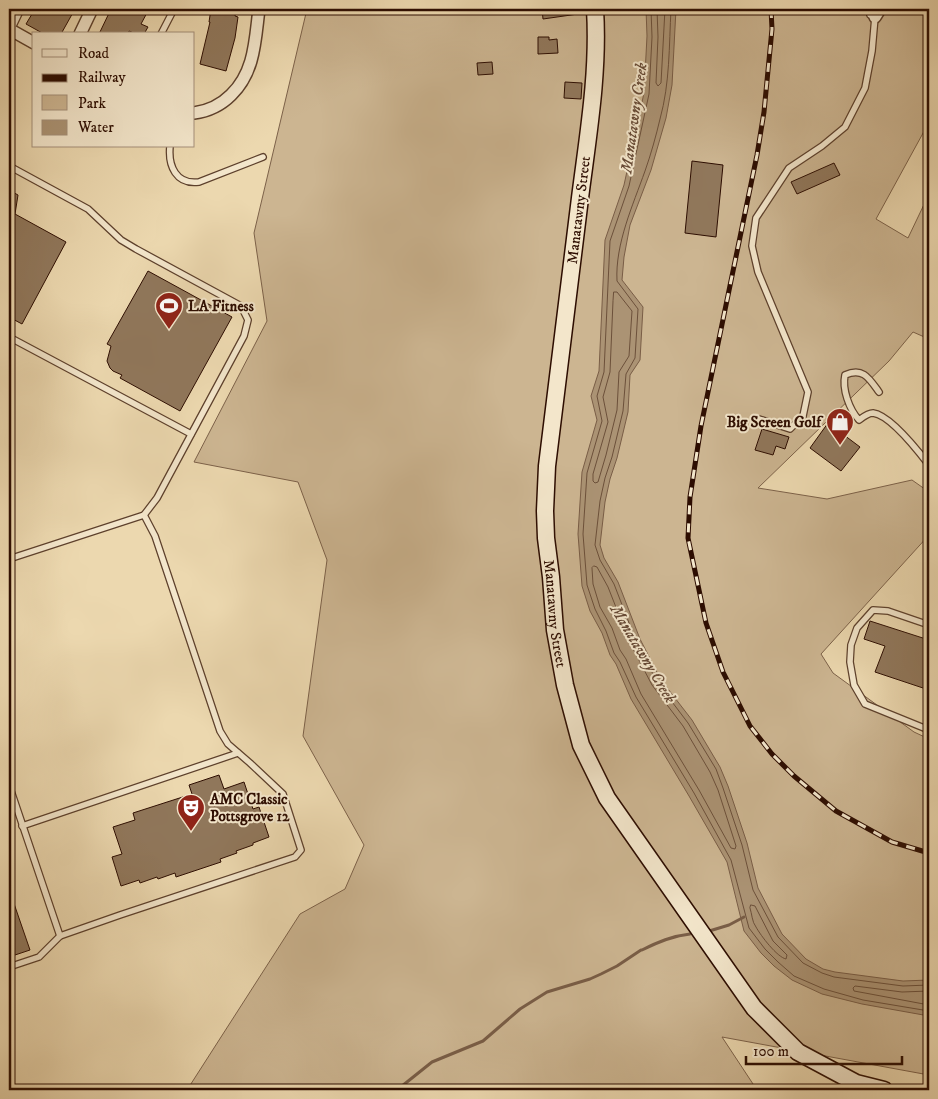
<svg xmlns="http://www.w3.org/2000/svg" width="938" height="1099" font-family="'IM FELL DW Pica',serif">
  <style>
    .green { fill: #ccb591; stroke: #7c6149 }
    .water { fill: #ab9374; stroke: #795d46 }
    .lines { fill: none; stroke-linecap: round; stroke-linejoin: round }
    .shore { stroke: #6c503a; stroke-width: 1 }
    .stream { stroke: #795d46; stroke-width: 3 }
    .building { fill: #90775b; stroke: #2d0d01 }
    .lane-casing { stroke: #5d402c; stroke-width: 8 }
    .street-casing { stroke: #5d402c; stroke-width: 14 }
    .secondary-casing { stroke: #2d0d01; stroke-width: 19 }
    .lane { stroke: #f3e6cb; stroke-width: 5.5 }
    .street { stroke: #f3e6cb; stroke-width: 11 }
    .secondary { stroke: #f3e6cb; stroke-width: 16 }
    .rail-casing { stroke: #2d0d01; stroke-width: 5 }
    .rail { stroke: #f3e6cb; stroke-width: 3; stroke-dasharray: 9; stroke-linecap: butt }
    .labels { text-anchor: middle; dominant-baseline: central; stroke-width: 4; stroke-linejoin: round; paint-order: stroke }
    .street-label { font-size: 15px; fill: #2d0d01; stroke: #f3e6cb }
    .poi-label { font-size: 15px; font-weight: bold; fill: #2d0d01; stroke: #f3e6cb; text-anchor: start }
    .water-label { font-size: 16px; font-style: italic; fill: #664935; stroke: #f3e6cb }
  </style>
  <rect width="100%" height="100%" fill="#ecd8af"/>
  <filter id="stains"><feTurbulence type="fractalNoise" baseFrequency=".004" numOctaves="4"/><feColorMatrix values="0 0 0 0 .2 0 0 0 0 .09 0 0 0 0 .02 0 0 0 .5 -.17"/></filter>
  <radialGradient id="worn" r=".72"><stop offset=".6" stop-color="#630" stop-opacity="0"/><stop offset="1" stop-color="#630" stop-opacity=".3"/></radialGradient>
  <path class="green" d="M307,9H929V120L928,124L876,219L908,238L929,194V339L913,332L889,361L758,488L827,499L912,480L929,492V535L821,654L833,673L914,732L929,739V1075L722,1037L757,1090H187L300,914L345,889L364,845L303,736L327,560L298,482L194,462L267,321L254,233Z"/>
  <path class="water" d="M646,9H676L672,85L666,118L651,170L630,225L624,257L622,280L643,307L640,360L630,375L628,412L617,458L610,479L605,502L600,545L604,558L618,582L640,639L661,680L692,720L720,767L728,786L747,843L758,888L782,934L806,959L823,969L835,972L903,981L929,980V1016L862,1004L822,994L792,980L774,966L761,953L744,931L727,862L689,796L631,699L616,664L610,655L602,633L590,611L582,586L578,534L582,472L597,420L591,396L599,371L605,240L624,185L644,93L647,36Z"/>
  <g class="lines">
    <g class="shore">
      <path d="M651,9L652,37L649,94L629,186L610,241L604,372L597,396L602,421L587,473L583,534L587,585L595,609L606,631L614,653L620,662L636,697L694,793L731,860L749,928L765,949L778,962L794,976L824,989L863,1000L929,1011"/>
      <path d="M657,9L658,37L656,83L658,86L661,83L665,9"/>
      <path d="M671,9C669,46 670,83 660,119C656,136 651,154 645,171C633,205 615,244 617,281L638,309L635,358L626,374L623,411L612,457L605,478L600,501L595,545L600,560L614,584L636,641L657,682L688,723L716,769L723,788L742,845L753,890L778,937L803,963L822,973L834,977L903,986L929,985"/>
      <path d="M614,292H617L632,311L629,356L619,372L617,410L606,455L598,482L595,483L593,481V474L608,422L603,397L610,372L613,301Z"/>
      <path d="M594,566L597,567L608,587L630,643L652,685L683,726L710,772L718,790L736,846L735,849L731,848L699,790L641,694L626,659L620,650L612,628L600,607L593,584L592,568Z"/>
      <path d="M751,905L755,906L773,941L787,955L786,959C777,957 761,936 756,927C752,922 752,914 750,908Z"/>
      <path d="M929,991L902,992L855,986L853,988L854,991L865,993L929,1005"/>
    </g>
    <g class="stream">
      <path d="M706,932L729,925L744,917"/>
      <path d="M397,1090L432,1062L483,1041L520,1009L547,992L590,979L601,974L617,966L641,950H642C658,942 672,936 690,934"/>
    </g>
  </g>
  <g class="building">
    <path d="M35,9H75L61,34H44L26,24Z"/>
    <path d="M111,9H149L141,24L148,27L144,34H136L129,31L128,34H99Z"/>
    <path d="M211,9H236L235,16L238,17L235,38L226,71L200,64L210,22H209Z"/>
    <path d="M542,9H578V14L543,19Z"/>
    <path d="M538,37H549V40L557,39L558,53L538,54Z"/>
    <path d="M492,62L493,74L478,75L477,63Z"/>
    <path d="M565,82L582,83L581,99L564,98Z"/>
    <path d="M692,161L723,165L716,237L685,233Z"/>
    <path d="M834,163L840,175L797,194L791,182Z"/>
    <path d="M9,190L18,195L15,214L66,242L22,324L9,317Z"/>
    <path d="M148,271L232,317L180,411L120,378L122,375L113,371L110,368L107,361L111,346L107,344Z"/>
    <path d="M828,423L860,447L841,471L810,448Z"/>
    <path d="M762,429L789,437L785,449L776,446L773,455L755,450Z"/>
    <path d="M870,621L929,640V690L875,672L885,646L864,639Z"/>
    <path d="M219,775L224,789L244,782L253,809L259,807L269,837L253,843V845L236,851L237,853L220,859L221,862L176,877L175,873L158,879L157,877L140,883L139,880L121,886L112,857L122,854L113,827L135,820L133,813L192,794L189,785Z"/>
    <path d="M9,892H10L30,950L9,957Z"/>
  </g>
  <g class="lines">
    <defs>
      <g id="lane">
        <path d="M11,30L21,9"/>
        <path d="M161,34L174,9"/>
        <path d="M170,146C168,166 176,185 199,182L263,157"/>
        <path d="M9,166L88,209L121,240L136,249L241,306L248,320L244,336L157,498L144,515L9,559"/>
        <path d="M9,337L191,434"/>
        <path d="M879,392C869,378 863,367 845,375C842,389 849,409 859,420C863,417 868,413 873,413C890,415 919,452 929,465"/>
        <path d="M756,418L790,429L803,416L808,392L758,272L752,246L756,218L789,168L822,146L845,127L865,88L872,51L875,17L870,15L869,9"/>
        <path d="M929,625L888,611L873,610L857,628L851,645L850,662L854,685L865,704L929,730"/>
        <path d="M9,785L60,936L120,915L295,857L301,850L283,794L250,763L228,744L220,731L155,536L144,515"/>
        <path d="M22,826L238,753"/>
        <path d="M9,967L39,957L60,936"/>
      </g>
      <g id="street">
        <path d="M875,17L880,9"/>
        <path d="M9,29L34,43"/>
        <path d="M80,34L92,9"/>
        <path d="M194,113C209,111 221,105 231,95C255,72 255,40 259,9"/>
      </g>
      <g id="secondary">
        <path id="s1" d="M595,9C599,72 588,135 580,198C569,287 558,377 547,466L545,511L546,538L551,577L555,630L565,685L581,745L607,798L754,1008L798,1052L856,1083L884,1090"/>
      </g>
    </defs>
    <use href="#lane" class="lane-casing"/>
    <use href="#street" class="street-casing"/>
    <use href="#secondary" class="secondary-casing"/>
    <use href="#lane" class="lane"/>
    <use href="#street" class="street"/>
    <use href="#secondary" class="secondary"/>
    <defs>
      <path id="rail" d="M771,9L772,29L764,112L757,155L701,426L690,497L688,538L706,623L723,672L750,726L772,754L794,776L836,811L892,842L929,853"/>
    </defs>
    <use href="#rail" class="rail-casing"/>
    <use href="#rail" class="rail"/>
  </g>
  <defs>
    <symbol id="stadium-pin" viewBox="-11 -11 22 30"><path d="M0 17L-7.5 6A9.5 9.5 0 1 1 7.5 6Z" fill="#8f2418" stroke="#f3e6cb"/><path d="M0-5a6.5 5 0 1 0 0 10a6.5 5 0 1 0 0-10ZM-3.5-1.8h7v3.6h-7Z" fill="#fff"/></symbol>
    <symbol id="shop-pin" viewBox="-11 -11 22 30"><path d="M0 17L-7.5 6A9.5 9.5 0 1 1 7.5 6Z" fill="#8f2418" stroke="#f3e6cb"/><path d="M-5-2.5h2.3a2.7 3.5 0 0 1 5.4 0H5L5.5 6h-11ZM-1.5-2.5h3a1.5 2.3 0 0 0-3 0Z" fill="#fff"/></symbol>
    <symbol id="theatre-pin" viewBox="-11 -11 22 30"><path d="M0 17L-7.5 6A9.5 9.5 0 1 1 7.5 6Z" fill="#8f2418" stroke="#f3e6cb"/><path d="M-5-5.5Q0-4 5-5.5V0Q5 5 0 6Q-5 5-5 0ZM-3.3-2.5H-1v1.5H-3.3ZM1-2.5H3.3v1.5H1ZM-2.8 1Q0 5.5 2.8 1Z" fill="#fff"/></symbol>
  </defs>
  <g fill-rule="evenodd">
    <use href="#stadium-pin" x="153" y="290" width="32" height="43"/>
    <use href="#shop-pin" x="824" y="406" width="32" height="43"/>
    <use href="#theatre-pin" x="175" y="792" width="32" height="43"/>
  </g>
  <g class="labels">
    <g class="street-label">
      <text transform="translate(579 210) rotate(-83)">Manatawny Street</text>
      <text stroke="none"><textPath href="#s1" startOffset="608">Manatawny Street</textPath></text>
    </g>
    <g class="poi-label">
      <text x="188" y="306">LA Fitness</text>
      <text x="821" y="422" text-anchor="end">Big Screen Golf</text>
      <text x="210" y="799">AMC Classic<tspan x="210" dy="17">Pottsgrove 12</tspan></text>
    </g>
    <g class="water-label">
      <text transform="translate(634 118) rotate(-82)">Manatawny Creek</text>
      <text transform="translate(643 654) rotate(59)">Manatawny Creek</text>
    </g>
  </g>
  <rect width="938" height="1099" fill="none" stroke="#ecd8af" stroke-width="30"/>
  <rect x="10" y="10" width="918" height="1079" fill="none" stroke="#2d0d01" stroke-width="2.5"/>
  <rect x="15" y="15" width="908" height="1069" fill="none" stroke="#2d0d01"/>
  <rect x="32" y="32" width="162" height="115" fill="#f3e6cb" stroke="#a48f7a"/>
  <rect x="42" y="49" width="25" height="8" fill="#f3e6cb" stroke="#a48f7a"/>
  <text x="78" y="58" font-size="15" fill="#2d0d01">Road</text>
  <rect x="42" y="74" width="25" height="8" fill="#2d0d01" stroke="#a48f7a"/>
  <text x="78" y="82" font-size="15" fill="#2d0d01">Railway</text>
  <rect x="42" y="95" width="25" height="15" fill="#ccb591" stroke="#a48f7a"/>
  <text x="78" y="108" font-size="15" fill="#2d0d01">Park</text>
  <rect x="42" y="120" width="25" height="15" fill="#ab9374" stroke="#a48f7a"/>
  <text x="78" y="132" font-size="15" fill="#2d0d01">Water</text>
  <path d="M746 1056v8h156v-8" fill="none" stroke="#2d0d01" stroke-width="2.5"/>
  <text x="753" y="1056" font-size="15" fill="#2d0d01" stroke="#f3e6cb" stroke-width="4" paint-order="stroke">100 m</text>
  <rect width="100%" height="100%" filter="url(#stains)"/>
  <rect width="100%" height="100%" fill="url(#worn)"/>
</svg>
